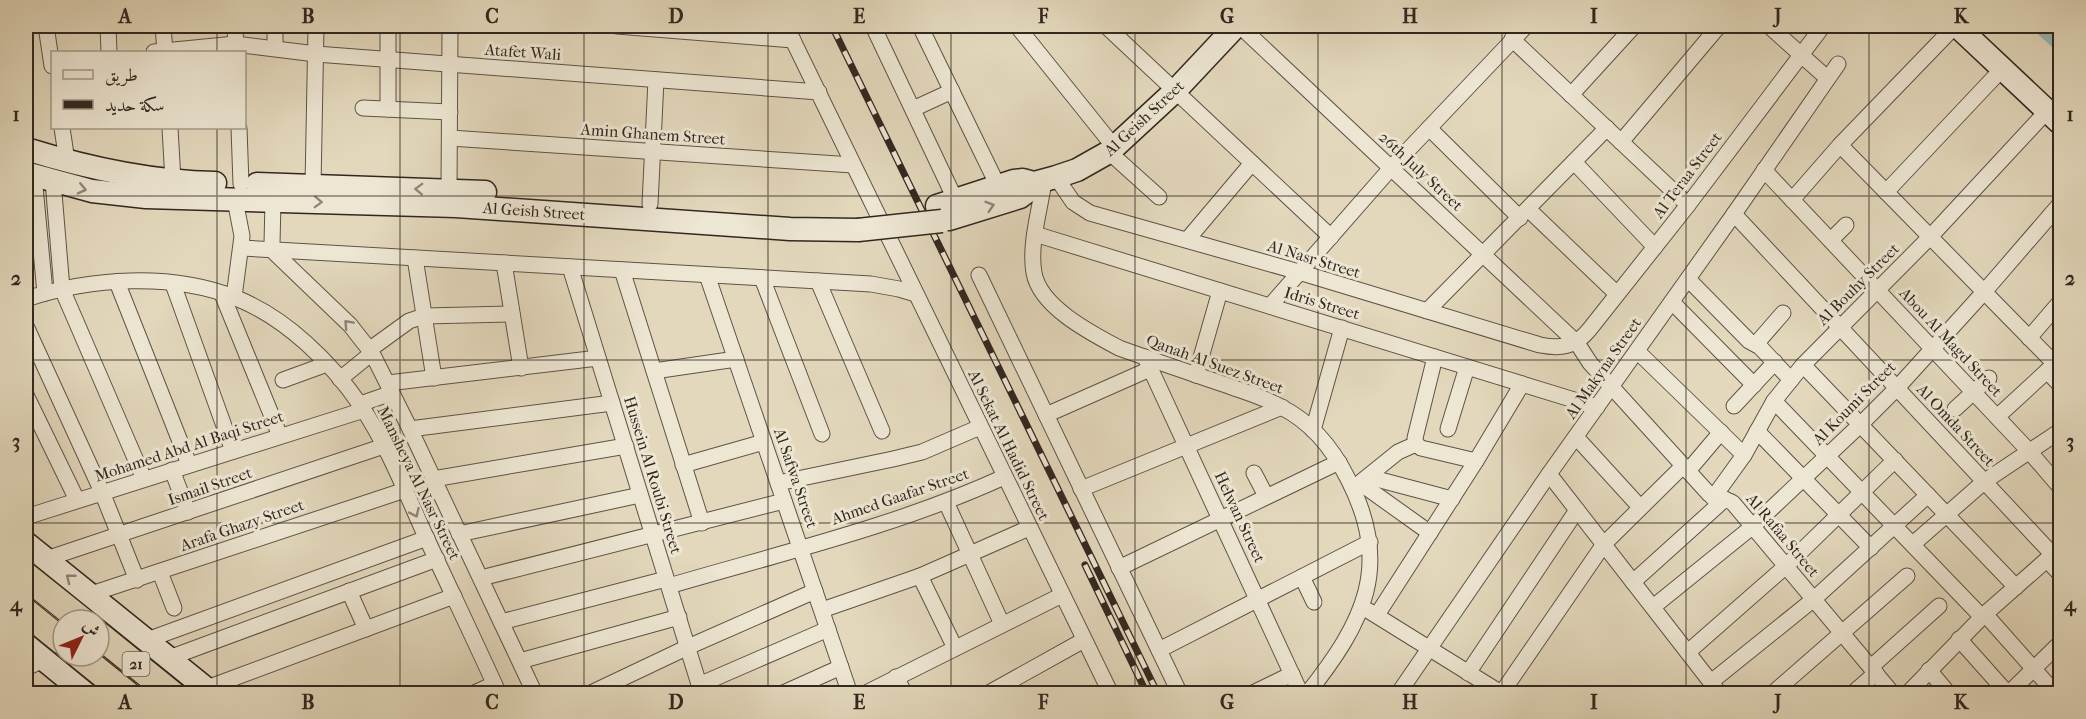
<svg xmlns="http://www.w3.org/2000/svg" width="2086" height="719" font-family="'IM FELL French Canon',Amiri,serif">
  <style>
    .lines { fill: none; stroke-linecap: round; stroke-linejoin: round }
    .canal { stroke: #95b9b4; stroke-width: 15 }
    .minor-casing { stroke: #5e5347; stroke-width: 17 }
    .secondary-casing { stroke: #322720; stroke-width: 25 }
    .trunk-casing { stroke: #322720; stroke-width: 28 }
    .minor { stroke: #ede6d3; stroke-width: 15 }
    .secondary { stroke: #ede6d3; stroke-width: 22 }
    .trunk { stroke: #e3d8bc; stroke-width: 26 }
    .rail-casing { stroke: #322720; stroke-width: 7 }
    .rail { stroke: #ede6d3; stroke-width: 4.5; stroke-dasharray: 14; stroke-linecap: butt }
    .secondary-bridge-casing { stroke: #322720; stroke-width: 25; stroke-linecap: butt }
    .secondary-bridge { stroke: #ede6d3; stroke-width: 22 }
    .oneway { stroke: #90867a }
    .grid { fill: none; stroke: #322720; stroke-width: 1.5; stroke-opacity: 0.55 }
    .labels { text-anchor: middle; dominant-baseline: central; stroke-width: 6; stroke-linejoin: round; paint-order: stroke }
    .shield { fill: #ede6d3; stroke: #6a6056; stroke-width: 1.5 }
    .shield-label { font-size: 15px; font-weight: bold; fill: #322720 }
    .street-label { font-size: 16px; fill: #322720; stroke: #ede6d3 }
    .neatline { fill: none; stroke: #322720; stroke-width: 2 }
    .grid-label { font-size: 20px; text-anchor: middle; font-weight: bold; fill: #322720 }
  </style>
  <rect width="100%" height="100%" fill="#e3d8bc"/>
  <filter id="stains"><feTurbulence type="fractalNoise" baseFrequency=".00333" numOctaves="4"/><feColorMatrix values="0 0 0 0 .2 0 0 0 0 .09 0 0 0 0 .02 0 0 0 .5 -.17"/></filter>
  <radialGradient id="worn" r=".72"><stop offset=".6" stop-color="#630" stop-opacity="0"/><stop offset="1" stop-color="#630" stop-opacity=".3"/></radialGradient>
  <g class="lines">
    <path class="canal" d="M2040,26L2060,44"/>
    <defs>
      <g id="minor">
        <path d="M46,26L52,66"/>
        <path d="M108,26L109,52"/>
        <path d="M163,26L165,52"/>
        <path d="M235,26L236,52"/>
        <path d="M388,26V109"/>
        <path d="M617,26L793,40"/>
        <path d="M786,26L1111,694"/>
        <path d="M873,26L956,201"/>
        <path d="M920,26L998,186"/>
        <path d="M1017,26L1115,148"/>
        <path d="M1106,26L1331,237"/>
        <path d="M1240,26L1577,343L1590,363L1709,494C1716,500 1725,497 1733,503L1893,694"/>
        <path d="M1769,26L1827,78"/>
        <path d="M1512,39L1688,205"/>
        <path d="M275,48V26"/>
        <path d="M154,52L235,44L316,54L819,92"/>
        <path d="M1571,95L1634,26"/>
        <path d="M363,108L450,112"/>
        <path d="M913,109L952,91"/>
        <path d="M62,128L67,161"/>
        <path d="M170,128L173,181"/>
        <path d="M239,128L241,184"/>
        <path d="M1429,128L1520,218"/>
        <path d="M450,138L853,165"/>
        <path d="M1621,142L1719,26"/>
        <path d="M1840,145L2055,364"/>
        <path d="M1109,152L1159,197"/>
        <path d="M1574,162L1655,247"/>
        <path d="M1764,170L2028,450L2060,487"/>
        <path d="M34,176L45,293"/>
        <path d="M1056,177L1073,202L1090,213L1299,272L1540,345C1561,349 1575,347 1589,330L1688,205L1823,26"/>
        <path d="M53,181L62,289L144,479"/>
        <path d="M1044,181C1040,210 1029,244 1034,273C1040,307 1091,333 1119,348C1155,361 1191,373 1226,385C1245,392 1264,397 1281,407C1311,422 1333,449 1348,479C1393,566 1364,622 1307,694"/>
        <path d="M313,186L316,26"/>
        <path d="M449,190L450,26"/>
        <path d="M1886,192L2003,68"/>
        <path d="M1792,200L1840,145L1955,26"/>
        <path d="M273,201L272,244L275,253L350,325L372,353L410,429L535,694"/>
        <path d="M650,204L656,80"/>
        <path d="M1528,209L1617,294"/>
        <path d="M1734,214L2053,555"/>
        <path d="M1035,234L1597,407"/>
        <path d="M1187,240L1252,163"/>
        <path d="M1831,240L1846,225"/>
        <path d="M242,248L871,284L899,289L916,294"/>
        <path d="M415,258L434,378"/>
        <path d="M504,263L521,368"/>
        <path d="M570,267L702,694"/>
        <path d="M622,270L702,523"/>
        <path d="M707,275L850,694"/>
        <path d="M979,275L1180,694"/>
        <path d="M762,278L822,434"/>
        <path d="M1688,279L1749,341L1760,347L1791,380"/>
        <path d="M818,281L882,431"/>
        <path d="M117,282L189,464"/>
        <path d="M173,284L233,451"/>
        <path d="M222,294L280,436"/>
        <path d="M234,297L242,236L235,200"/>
        <path d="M26,299C90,278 171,272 236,298C286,318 331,362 361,406C388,446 406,493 426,537C450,589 475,641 499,694"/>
        <path d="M1672,302L1754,385"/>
        <path d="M1270,306L1391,168L1526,26"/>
        <path d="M1427,311L1607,128"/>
        <path d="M26,326L102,492L137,580"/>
        <path d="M2029,338L2060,302"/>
        <path d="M1756,344L1783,313"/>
        <path d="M369,350L409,321L424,316L512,314"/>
        <path d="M1637,351L1744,455"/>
        <path d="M1145,357L1301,694"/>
        <path d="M1435,357L1415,438L1416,444L1421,448L1476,461"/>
        <path d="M1803,365L2016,587"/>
        <path d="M654,371L736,359"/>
        <path d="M2047,371L2060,385"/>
        <path d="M1196,375L1220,291"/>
        <path d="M340,379L372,353"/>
        <path d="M283,380L327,364"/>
        <path d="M388,383L598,358"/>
        <path d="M26,395L77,500"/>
        <path d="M1774,401L1982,617"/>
        <path d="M360,404L392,393"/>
        <path d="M1734,406L1775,362"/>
        <path d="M1955,409L1989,378"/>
        <path d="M1046,415L1150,369"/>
        <path d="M1997,417L2060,359"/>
        <path d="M410,429L612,403"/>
        <path d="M1448,429L1467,367"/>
        <path d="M1313,430L1342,328"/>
        <path d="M1757,431L1871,548"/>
        <path d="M1576,437L1640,507"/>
        <path d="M683,465L764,442"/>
        <path d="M172,470L188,512"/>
        <path d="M1688,471L1721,432"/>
        <path d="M1254,473L1266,496"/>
        <path d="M1549,474L1720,694"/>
        <path d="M1369,477L1452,499"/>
        <path d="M433,479L626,446"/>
        <path d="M1362,481L1398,452L1416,444"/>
        <path d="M778,483L893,459L922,452L980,427"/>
        <path d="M1360,483L1430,533"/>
        <path d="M1081,489L1282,407"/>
        <path d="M1713,498L1744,455L1774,401L1803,365L1930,237L2047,111"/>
        <path d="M946,502L1002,624"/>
        <path d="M26,517L364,410"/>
        <path d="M459,534L640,495"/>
        <path d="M1913,544L1985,481L2060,431"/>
        <path d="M46,559L384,446"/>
        <path d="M2047,560L2060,574"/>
        <path d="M1119,568L1339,462"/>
        <path d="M160,572L174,608"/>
        <path d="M920,576L955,648"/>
        <path d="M1302,577L1314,602"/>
        <path d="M481,578L784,501"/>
        <path d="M1633,582L1725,499"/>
        <path d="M669,586C781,553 897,526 1004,477"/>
        <path d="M349,591L366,629"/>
        <path d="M91,594L405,490"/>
        <path d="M1653,607L1752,527L1861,424L1897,388L1984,292L2060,204"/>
        <path d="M822,610L920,576L1029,528"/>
        <path d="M1369,611L1501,693"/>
        <path d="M1985,614L2056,694"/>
        <path d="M1377,615L1476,461L1522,384"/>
        <path d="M501,622L666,579"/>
        <path d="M1959,639L2008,694"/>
        <path d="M147,640L427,538"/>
        <path d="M1159,650L1370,542"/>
        <path d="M1688,652L1786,566L1895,460"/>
        <path d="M169,658L437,559"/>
        <path d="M520,661L679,617"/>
        <path d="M1871,667L1939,606"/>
        <path d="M26,668L44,660"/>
        <path d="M1929,670L1949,694"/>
        <path d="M1468,673L1577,510"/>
        <path d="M896,677L905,694"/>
        <path d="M1711,682L1814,599L1928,495"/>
        <path d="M699,685L828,629"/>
        <path d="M207,688L454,596"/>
        <path d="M472,694L494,684"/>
        <path d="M589,694L688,647L815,591"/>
        <path d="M781,694L841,667"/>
        <path d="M864,694L1062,595"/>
        <path d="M987,694L1084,640"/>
        <path d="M1251,694L1292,674"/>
        <path d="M1398,694L1549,474L1734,214L1838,64"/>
        <path d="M1501,694L1604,544L1683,466"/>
        <path d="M1772,694L1907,576"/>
        <path d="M1852,694L1876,673"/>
        <path d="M1907,694L1985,614L2060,548"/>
        <path d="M2008,694L2060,643"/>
      </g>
      <g id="secondary">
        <path d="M1957,26L2060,123"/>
        <path d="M26,149C87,168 150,182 215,183"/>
        <path d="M26,173L92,191L146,197L456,206L790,229L858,230"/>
        <path d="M257,184L485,192"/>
        <path d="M937,206L1014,181L1023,180L1034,183L1056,177L1077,170L1109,152L1175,91L1236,26"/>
        <path d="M949,219L1020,197L1028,191L1034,183"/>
        <path d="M26,543L213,694"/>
        <path d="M26,645L86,694"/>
      </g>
      <g id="trunk">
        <path d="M26,576L81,620"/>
        <path d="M26,612L63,642"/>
        <path d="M99,635L172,694"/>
        <path d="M80,656L127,694"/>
      </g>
    </defs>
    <use href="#minor" class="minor-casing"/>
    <use href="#secondary" class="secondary-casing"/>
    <use href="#trunk" class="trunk-casing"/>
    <use href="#minor" class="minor"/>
    <use href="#secondary" class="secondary"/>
    <use href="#trunk" class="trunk"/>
    <defs>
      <g id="rail">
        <path d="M832,26L1158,694"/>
        <path d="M1085,565L1147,694"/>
      </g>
    </defs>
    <use href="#rail" class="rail-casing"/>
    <use href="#rail" class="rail"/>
    <defs>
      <path id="secondary-bridge" d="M858,230L942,221"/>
    </defs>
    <use href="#secondary-bridge" class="secondary-bridge-casing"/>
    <use href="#secondary-bridge" class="secondary-bridge"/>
  </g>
  <defs><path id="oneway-chevron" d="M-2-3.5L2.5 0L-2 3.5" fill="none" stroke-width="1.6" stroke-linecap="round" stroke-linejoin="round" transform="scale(1.5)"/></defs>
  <g class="oneway">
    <use href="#oneway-chevron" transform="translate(82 189) rotate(13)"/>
    <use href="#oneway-chevron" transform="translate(419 189) rotate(-178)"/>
    <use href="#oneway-chevron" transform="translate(318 202) rotate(2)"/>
    <use href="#oneway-chevron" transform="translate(990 206) rotate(-17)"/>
    <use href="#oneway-chevron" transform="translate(348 324) rotate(-133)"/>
    <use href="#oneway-chevron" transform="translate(415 513) rotate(65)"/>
    <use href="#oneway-chevron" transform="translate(70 578) rotate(-142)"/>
  </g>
  <path class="grid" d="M217,26V52M400,26V694M584,26V694M768,26V694M951,26V694M1135,26V694M1318,26V694M1502,26V694M1686,26V694M1869,26V694M217,128V694M26,196H2060M26,360H2060M26,523H2060"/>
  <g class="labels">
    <rect class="shield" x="122.5" y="652" width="27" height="24" rx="4.5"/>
    <g class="shield-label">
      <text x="136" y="664">21</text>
    </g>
    <g class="street-label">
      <text transform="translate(523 52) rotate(4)">Atafet Wali</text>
      <text transform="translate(1144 118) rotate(-43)">Al Geish Street</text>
      <text transform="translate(653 134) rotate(4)">Amin Ghanem Street</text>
      <text transform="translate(1421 171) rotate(43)">26th July Street</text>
      <text transform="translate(1687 175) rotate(-53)">Al Teraa Street</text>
      <text transform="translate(534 211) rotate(4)">Al Geish Street</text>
      <text transform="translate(1314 259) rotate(17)">Al Nasr Street</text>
      <text transform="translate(1858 284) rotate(-45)">Al Bouhy Street</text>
      <text transform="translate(1322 303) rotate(17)">Idris Street</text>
      <text transform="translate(1951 342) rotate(47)">Abou Al Magd Street</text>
      <text transform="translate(1215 364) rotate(20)">Qanah Al Suez Street</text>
      <text transform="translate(1603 368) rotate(-55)">Al Makyna Street</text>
      <text transform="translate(1854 403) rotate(-45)">Al Koumi Street</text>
      <text transform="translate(1956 425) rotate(47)">Al Omda Street</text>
      <text transform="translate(1009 445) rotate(64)">Al Sekat Al Hadid Street</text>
      <text transform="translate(189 446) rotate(-18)">Mohamed Abd Al Baqi Street</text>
      <text transform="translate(653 475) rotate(73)">Hussein Al Roubi Street</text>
      <text transform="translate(796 478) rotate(71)">Al Safwa Street</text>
      <text transform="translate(419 483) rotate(64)">Mansheya Al Nasr Street</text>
      <text transform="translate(210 486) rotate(-19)">Ismail Street</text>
      <text transform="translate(900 496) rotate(-19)">Ahmed Gaafar Street</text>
      <text transform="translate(1240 517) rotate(65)">Helwan Street</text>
      <text transform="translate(242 525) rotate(-19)">Arafa Ghazy Street</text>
      <text transform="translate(1783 535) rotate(50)">Al Rafaa Street</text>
    </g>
  </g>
  <rect width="2086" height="719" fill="none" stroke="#e3d8bc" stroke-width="66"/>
  <rect x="51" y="51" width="195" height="78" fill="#ede6d3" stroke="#a29a8b" stroke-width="1.5"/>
  <rect x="63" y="70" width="30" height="9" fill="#ede6d3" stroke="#a29a8b" stroke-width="1.5"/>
  <text x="105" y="81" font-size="18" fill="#322720">طريق</text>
  <rect x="63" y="100" width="30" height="9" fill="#322720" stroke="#a29a8b" stroke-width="1.5"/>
  <text x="105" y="111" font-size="18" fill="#322720">سكة حديد</text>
  <g transform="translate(81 638) rotate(47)"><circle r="28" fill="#ede6d3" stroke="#a29a8b" stroke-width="1.5"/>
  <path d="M0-4.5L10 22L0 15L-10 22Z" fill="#8f2418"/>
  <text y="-9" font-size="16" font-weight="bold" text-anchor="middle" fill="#322720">ش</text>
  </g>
  <rect x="33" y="33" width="2020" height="653" class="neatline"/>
  <g class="grid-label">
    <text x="125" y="23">A</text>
    <text x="308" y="23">B</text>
    <text x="492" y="23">C</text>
    <text x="676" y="23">D</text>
    <text x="859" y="23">E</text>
    <text x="1043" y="23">F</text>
    <text x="1227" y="23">G</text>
    <text x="1410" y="23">H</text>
    <text x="1594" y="23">I</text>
    <text x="1778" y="23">J</text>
    <text x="1961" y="23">K</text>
    <text x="16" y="121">1</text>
    <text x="2070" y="121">1</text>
    <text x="16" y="285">2</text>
    <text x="2070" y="285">2</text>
    <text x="16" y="448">3</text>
    <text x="2070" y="448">3</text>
    <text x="16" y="611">4</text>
    <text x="2070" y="611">4</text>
    <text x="125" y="709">A</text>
    <text x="308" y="709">B</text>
    <text x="492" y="709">C</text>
    <text x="676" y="709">D</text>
    <text x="859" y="709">E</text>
    <text x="1043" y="709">F</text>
    <text x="1227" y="709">G</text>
    <text x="1410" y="709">H</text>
    <text x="1594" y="709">I</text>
    <text x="1778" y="709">J</text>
    <text x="1961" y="709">K</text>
  </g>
  <rect width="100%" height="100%" filter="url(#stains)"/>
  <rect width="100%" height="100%" fill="url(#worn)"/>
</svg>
